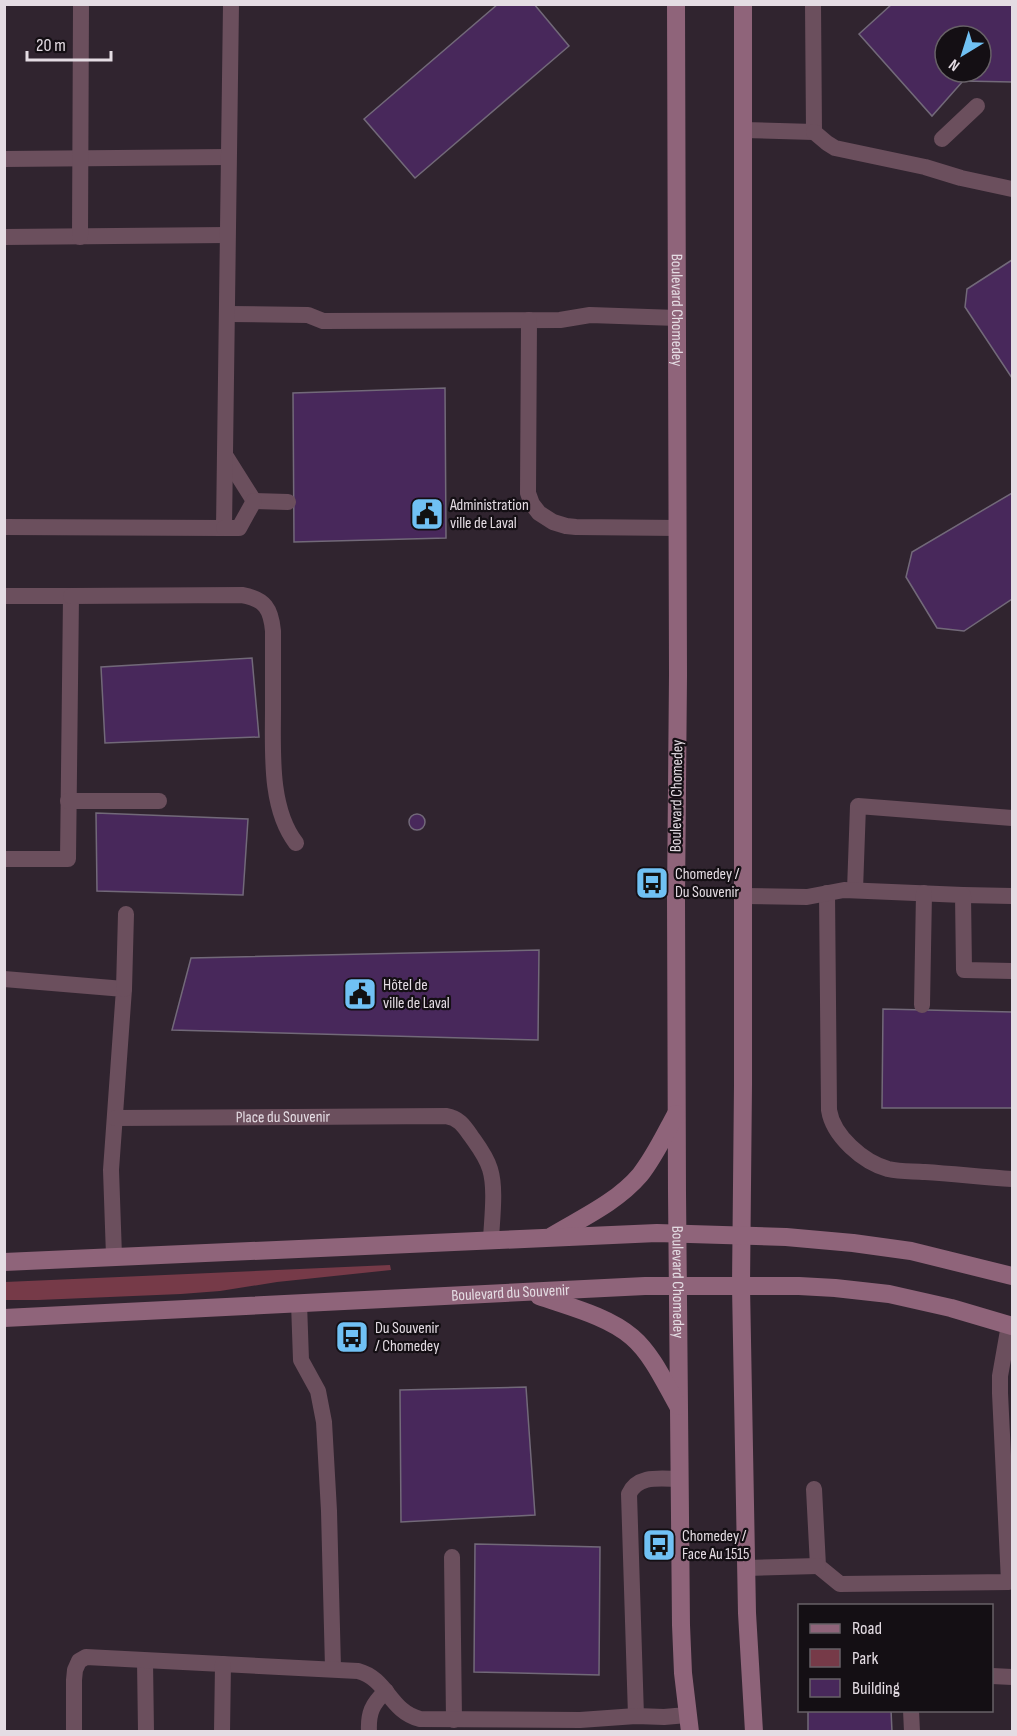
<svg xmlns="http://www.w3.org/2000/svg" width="1017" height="1736" font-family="'Sofia Sans Condensed',sans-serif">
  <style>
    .green { fill: #763a48 }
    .building { fill: #48285b; stroke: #726979; stroke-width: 1.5; fill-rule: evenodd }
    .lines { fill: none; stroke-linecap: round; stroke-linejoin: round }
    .lane { stroke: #6b4f5d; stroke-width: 16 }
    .secondary { stroke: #8f647a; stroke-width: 18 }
    .labels { text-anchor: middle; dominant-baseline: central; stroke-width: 4.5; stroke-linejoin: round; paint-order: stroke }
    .street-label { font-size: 16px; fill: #e4dce3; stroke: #140f14 }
    .poi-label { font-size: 16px; fill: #e4dce3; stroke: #140f14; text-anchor: start }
  </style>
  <rect width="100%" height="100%" fill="#30242f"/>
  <path class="green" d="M390,1265L391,1270L277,1282L220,1291L181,1294L38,1300H5V1282Z"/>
  <g class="building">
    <path d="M498,4H534L569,46L415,178L364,119Z"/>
    <path d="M892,4H1012V82L963,81L932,116L859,34ZM945,36H981V72H945Z"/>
    <path d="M1012,260V378L965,307L967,289Z"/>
    <path d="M445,388L446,538L294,542L293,393Z"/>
    <path d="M1012,493V599L964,631L937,628L906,577L912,552Z"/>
    <path d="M252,658L259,737L105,743L101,667Z"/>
    <path d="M96,813L248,819L243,895L97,891Z"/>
    <circle cx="417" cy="822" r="8"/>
    <path d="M539,950L538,1040L172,1030L191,958Z"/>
    <path d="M883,1009L1012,1012V1108H882Z"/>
    <path d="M526,1387L535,1515L401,1522L400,1390Z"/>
    <path d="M475,1544L600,1547L599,1675L474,1672Z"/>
    <path d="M808,1710H891L892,1732H808Z"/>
  </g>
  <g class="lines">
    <g class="lane">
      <path d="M743,130L814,132L813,4"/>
      <path d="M814,132L827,143L835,148L925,167L961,178L1012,189"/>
      <path d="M942,139L977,106"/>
      <path d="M4,159L228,157"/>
      <path d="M4,237L227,235"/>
      <path d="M80,237L81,4"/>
      <path d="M228,314L308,315L323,321L560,320L590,315L677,318"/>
      <path d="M529,320L528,493L532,504L539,513L553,522L566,526L576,527L678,528"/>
      <path d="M225,455L254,501"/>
      <path d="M254,501L288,502"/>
      <path d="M4,527L224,528L231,4"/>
      <path d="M224,528H239L254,501"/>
      <path d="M4,596H71L68,859H4"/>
      <path d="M71,596L242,595C265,599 271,609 273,631C273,657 273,683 273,709C273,751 269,808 296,843"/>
      <path d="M68,801H159"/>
      <path d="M855,890L858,806L1012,818"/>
      <path d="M827,893L829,1110C833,1136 863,1162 888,1169C901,1172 912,1171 925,1172C954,1174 983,1177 1012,1179"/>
      <path d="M963,895L1012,896"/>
      <path d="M743,896L807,897L844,890L963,895L964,970L1012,971"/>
      <path d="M4,979L124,989L111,1170L114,1256"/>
      <path d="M124,989L126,914"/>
      <path d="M922,1005L924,893"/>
      <path id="s1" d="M115,1118L446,1116C459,1118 464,1126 471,1136C478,1146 486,1156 490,1169C496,1188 492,1218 491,1239"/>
      <path d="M299,1303L301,1360L318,1391L324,1422L329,1511L333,1668"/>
      <path d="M814,1489L818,1566L840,1584L1009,1582L1000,1393V1376L1009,1325"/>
      <path d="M452,1557L454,1720"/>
      <path d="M746,1568L818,1566"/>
      <path d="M145,1661L146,1732"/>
      <path d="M992,1676L1012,1677"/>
      <path d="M911,1710L912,1732"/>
      <path d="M636,1716L629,1494C638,1474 662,1479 680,1479"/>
      <path d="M74,1732V1680L75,1670L79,1661L86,1657L358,1671C388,1679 389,1711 420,1719L580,1720L636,1716L664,1717L687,1715"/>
      <path d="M222,1732L223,1664"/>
      <path d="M369,1732C368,1713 372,1704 386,1691"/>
    </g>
    <g class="secondary">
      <path id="s2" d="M676,4L678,675L676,898L677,1192L681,1625L683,1673L690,1732"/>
      <path d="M743,4V1085L741,1286L747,1613L754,1732"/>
      <path d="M552,1236C582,1218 617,1202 640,1175C655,1156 665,1134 676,1114"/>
      <path d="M4,1262L657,1233L786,1237L853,1243L911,1251L1012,1276"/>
      <path d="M539,1296C567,1306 608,1316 632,1337C652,1354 665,1383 678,1406"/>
      <path id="s3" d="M4,1318L645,1286H799L835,1288L889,1294L951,1308L1012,1326"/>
    </g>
  </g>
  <defs>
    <symbol id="civic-square" viewBox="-11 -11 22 22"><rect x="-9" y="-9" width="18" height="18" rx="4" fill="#70c1f4" stroke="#140f14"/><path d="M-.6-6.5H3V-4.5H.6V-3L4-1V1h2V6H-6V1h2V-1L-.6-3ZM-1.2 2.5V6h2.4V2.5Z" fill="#111"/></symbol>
    <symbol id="bus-square" viewBox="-11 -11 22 22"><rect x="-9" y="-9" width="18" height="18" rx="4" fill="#70c1f4" stroke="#140f14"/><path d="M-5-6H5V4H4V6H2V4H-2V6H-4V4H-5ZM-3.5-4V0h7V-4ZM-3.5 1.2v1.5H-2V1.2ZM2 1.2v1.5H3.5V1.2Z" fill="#111"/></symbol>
  </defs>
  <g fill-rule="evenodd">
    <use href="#civic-square" x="408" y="495" width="38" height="38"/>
    <use href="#bus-square" x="633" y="864" width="38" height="38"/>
    <use href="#civic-square" x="341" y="975" width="38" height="38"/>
    <use href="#bus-square" x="333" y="1318" width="38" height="38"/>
    <use href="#bus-square" x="640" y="1526" width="38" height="38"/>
  </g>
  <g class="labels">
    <g class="street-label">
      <text stroke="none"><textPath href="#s2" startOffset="306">Boulevard Chomedey</textPath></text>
      <text transform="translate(677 796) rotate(-89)">Boulevard Chomedey</text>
      <text stroke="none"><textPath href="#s1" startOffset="168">Place du Souvenir</textPath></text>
      <text stroke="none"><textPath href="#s2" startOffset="1278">Boulevard Chomedey</textPath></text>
      <text stroke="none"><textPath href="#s3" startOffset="507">Boulevard du Souvenir</textPath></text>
    </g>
    <g class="poi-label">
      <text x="450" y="505">Administration<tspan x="450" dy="18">ville de Laval</tspan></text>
      <text x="675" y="874">Chomedey /<tspan x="675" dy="18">Du Souvenir</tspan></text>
      <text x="383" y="985">Hôtel de<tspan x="383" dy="18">ville de Laval</tspan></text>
      <text x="375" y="1328">Du Souvenir<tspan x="375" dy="18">/ Chomedey</tspan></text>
      <text x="682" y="1536">Chomedey /<tspan x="682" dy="18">Face Au 1515</tspan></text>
    </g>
  </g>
  <rect width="1017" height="1736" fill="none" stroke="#e4dce3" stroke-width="12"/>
  <rect x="798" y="1604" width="195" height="108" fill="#140f14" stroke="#676167" stroke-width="1.5"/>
  <rect x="810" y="1624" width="30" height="9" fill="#8f647a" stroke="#676167" stroke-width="1.5"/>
  <text x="852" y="1634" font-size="18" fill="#e4dce3">Road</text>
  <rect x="810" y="1649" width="30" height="18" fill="#763a48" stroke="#676167" stroke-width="1.5"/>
  <text x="852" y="1664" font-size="18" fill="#e4dce3">Park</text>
  <rect x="810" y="1679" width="30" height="18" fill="#48285b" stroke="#676167" stroke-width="1.5"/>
  <text x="852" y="1694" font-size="18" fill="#e4dce3">Building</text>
  <g transform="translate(963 54) rotate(218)"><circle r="28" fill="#140f14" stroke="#676167" stroke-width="1.5"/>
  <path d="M0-4.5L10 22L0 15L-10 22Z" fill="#70c1f4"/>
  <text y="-9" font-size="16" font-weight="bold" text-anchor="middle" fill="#e4dce3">N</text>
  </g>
  <path d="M27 51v9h84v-9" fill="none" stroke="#e4dce3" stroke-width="3"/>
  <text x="36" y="51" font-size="18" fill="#e4dce3" stroke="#140f14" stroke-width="4.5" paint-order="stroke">20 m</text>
</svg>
